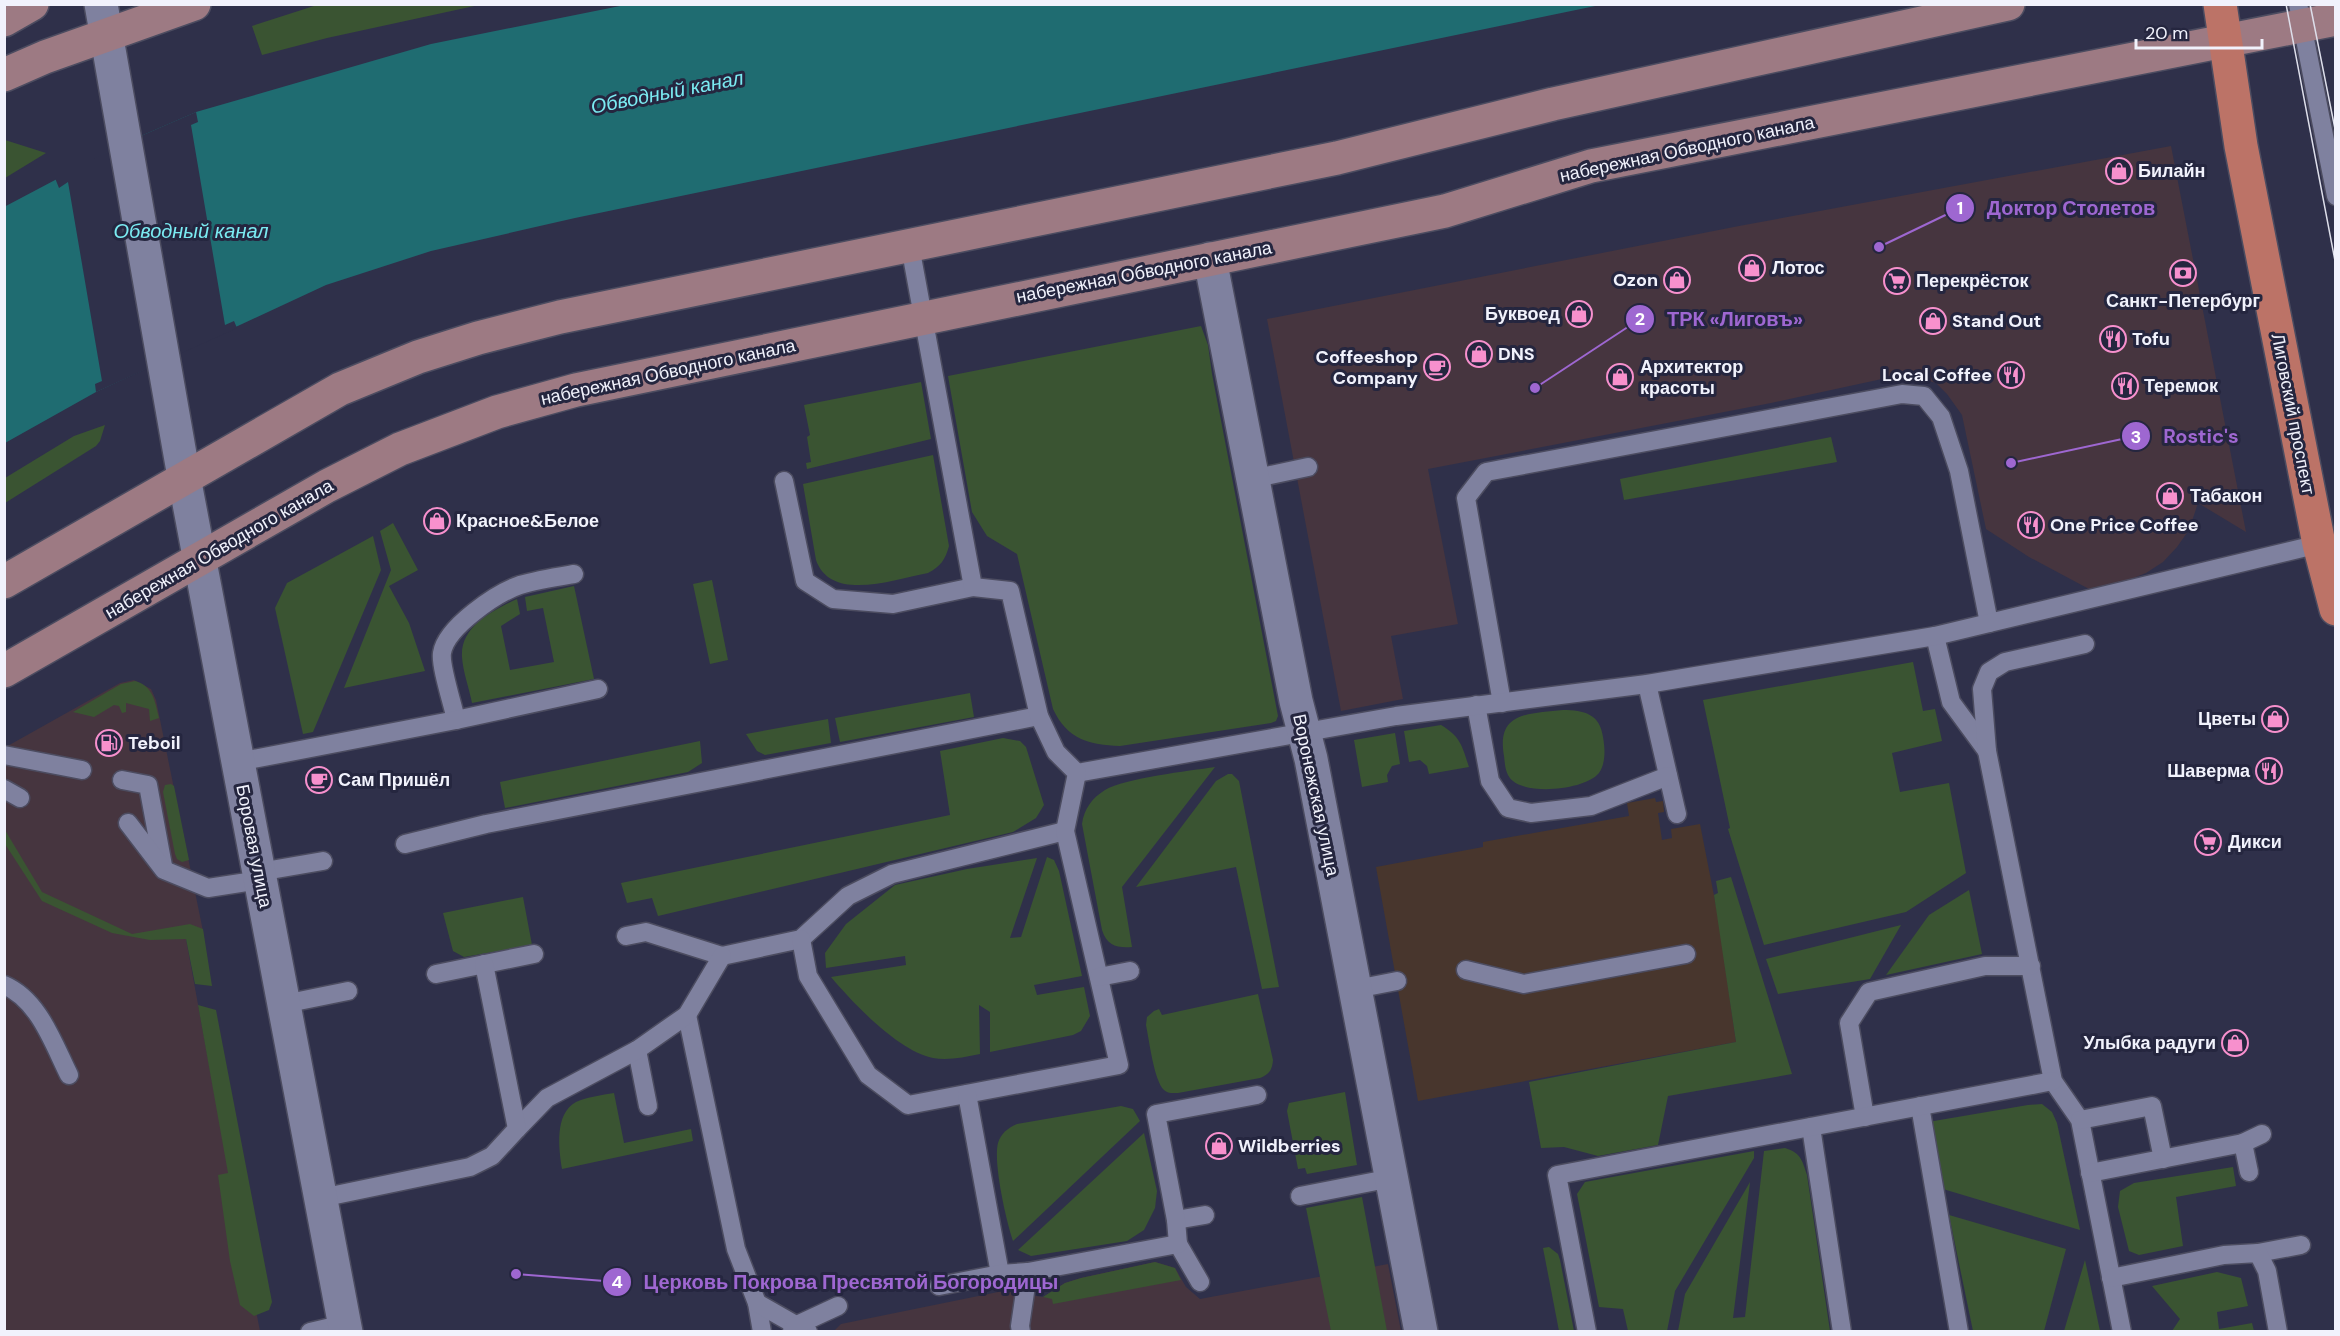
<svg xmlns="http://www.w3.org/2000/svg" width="2340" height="1336" font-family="'DM Sans',sans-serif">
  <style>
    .commercial { fill: #46353f }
    .education { fill: #48362d }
    .green { fill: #3a5432 }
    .water { fill: #1f6c71 }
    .pier { fill: #2f304a }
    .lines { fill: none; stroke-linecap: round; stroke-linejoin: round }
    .service-casing { stroke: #4c4c60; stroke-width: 21 }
    .minor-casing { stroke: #4c4c60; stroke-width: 36 }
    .tertiary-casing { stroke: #4c4c60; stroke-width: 36 }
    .secondary-casing { stroke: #4c4c60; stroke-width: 36 }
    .primary-casing { stroke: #4c4c60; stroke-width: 36 }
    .service { stroke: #7f819f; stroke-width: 18 }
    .minor { stroke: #7f819f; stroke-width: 33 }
    .tertiary { stroke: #7f819f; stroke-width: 33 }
    .secondary { stroke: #9d7a83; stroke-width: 33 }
    .primary { stroke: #bc7367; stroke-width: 33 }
    .tram { stroke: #dddeea; stroke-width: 1.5 }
    .labels { text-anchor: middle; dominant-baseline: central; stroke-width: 6; stroke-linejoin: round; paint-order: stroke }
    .street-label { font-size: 18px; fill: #f1f2fc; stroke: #25263f }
    .poi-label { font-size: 18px; font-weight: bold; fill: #f1f2fc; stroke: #25263f; text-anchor: start }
    .water-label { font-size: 20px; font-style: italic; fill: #7bebf2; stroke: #25263f }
    .leader { fill: none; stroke: #9e67d1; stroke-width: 2 }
    .callout-dot { fill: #9e67d1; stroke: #25263f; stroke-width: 2 }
    .mark-label { font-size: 18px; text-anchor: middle; font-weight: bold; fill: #fff }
    .callout-label { font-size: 20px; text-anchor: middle; font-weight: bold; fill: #9e67d1; stroke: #25263f; stroke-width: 6; stroke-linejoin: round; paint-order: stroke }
  </style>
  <rect width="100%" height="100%" fill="#2f304a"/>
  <g class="commercial">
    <path d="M2171,146L2246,532L2198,503L2189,530L2177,547L2163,562L2146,573L2126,581L2089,589L2029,557L1986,529L1962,415L1947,394L1936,383L1905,374L1771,403L1428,469L1458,624L1391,636L1403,699L1341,711L1267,319L1739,226Z"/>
    <path d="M134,680L151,689L156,700L204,936L186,939L229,1173L260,1331H5L4,748L120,683Z"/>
    <path d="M1155,1262L1175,1268L1186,1287L1200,1299L1388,1264L1401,1331L833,1332L841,1324L1003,1291L1043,1297L1065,1283L1081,1278Z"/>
  </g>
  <path class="education" d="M1655,798L1656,802L1663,801L1664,812L1658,813L1662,840L1672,838L1671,829L1700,824L1718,916L1736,1042L1418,1101L1376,867L1483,847V842L1629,816L1627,803Z"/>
  <g class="green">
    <path d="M317,5V4L479,5L327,38L262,55L252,26Z"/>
    <path d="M4,140H5L46,153L5,178Z"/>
    <path d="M1201,326L1208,345L1212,374L1278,716L1276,721L1271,723L1120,746C1089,745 1067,739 1053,709L1017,554L987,536L972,512L948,376Z"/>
    <path d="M921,382L931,439L807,469L806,463L811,462L807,437L810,435L804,405Z"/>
    <path d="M105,425L100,441L96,446L5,503V478L74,436Z"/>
    <path d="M1831,437L1837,462L1624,500L1620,479Z"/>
    <path d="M933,455L949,546C945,560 941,566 928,573C895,579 831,603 816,560L803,484Z"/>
    <path d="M393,523L418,570L389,586L409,623L425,671L344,688L391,570L380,531Z"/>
    <path d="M373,536L381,570L313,732L303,734L275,608L287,583Z"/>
    <path d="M712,580L728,660L710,664L693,584Z"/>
    <path d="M574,586L594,679L472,703C469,688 463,672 462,657C460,626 494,610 517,599L520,614L501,626L510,670L554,662L543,608L527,611L525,597Z"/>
    <path d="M1913,662L1923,711L1935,709L1942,741L1892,753L1900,792L1949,783L1966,873L1906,912L1764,945L1728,829L1730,828L1703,700Z"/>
    <path d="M135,681C153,686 155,701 159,718L150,721L149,709L126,703V712L122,713L119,706L114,705L94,717L73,712L121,684Z"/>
    <path d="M970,693L974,717L840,742L835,718Z"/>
    <path d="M1563,710C1584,710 1600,714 1603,737C1605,748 1606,763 1599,773C1585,790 1529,795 1513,781C1505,775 1505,764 1504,756C1496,711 1530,714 1563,710Z"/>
    <path d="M828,719L831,743L765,755L757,751L746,734Z"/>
    <path d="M1441,725C1461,737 1462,746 1469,767L1429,774L1427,766L1420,760L1409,762L1404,731Z"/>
    <path d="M1395,733L1400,764L1392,766L1387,775L1388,782L1362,787L1354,740Z"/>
    <path d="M1003,738L1020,741L1026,747L1044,805L1036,818L1013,832L658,916L652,898L627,903L621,883L950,815L940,751Z"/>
    <path d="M700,741L702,763L688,772L505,808L500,782Z"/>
    <path d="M1215,767L1122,887L1132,947C1117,948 1107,946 1102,930L1082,824C1084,809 1092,798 1105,790C1125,778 1189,771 1215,767Z"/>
    <path d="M1228,774H1232L1239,781L1279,987L1262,989L1236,867L1136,887L1216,781Z"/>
    <path d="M171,784L174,786L189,860L182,862L177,859L175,854L163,792L165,785Z"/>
    <path d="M5,830L42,892L132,934L190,924L203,929L212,986L195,984L186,939L150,940L112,933L42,901L5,844Z"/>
    <path d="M1047,857L1054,860L1059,871L1082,976L1034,985L1037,995L1084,987L1090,1016L1081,1031L1073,1035L990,1052V1012L979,1005L980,1054C964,1057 948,1061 933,1058C898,1051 853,1003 831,977L906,965L905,956L826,968L825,953L846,924L895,885L967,869L1037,858L1010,938L1021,937Z"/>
    <path d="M1731,877L1792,1074L1668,1096L1658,1145L1598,1156L1564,1147L1541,1148L1529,1082L1736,1042L1714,895L1718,893L1716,881Z"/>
    <path d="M1969,890L1982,954L1886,975L1929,915Z"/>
    <path d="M523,897L532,945L464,957L453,951L443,913Z"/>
    <path d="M1901,925L1870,979L1778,994L1766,959Z"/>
    <path d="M1258,994L1273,1060C1272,1071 1269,1074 1260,1078L1178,1093C1173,1093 1168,1094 1164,1090C1154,1081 1149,1039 1146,1025L1147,1017L1154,1011L1159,1009L1162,1015Z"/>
    <path d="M198,1005L216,1010L272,1302L269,1310L254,1316L240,1305L230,1261L218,1175L228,1173Z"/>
    <path d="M1345,1092L1357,1165L1307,1174L1305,1168L1298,1169L1287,1111L1289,1103Z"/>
    <path d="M614,1093L624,1143L691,1129L693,1141L562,1169C559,1149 554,1114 576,1102C587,1097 602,1095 614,1093Z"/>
    <path d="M2042,1104L2052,1112L2057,1123L2080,1230L1943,1189L1928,1122L2028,1105Z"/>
    <path d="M1121,1106L1133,1109L1140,1121L1013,1241C1006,1221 993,1162 998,1143C1001,1133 1008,1128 1017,1124Z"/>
    <path d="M1144,1133L1157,1191L1155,1208L1144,1230L1127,1241L1031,1256L1018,1250Z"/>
    <path d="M1785,1148C1801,1153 1802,1160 1807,1175L1830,1331H1678L1685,1294L1750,1182L1733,1318L1745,1317L1764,1151Z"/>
    <path d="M1754,1151V1158L1675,1291L1667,1331H1628L1623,1309L1599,1307L1577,1194L1585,1182Z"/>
    <path d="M2233,1167L2236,1186L2176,1197L2183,1246L2139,1255L2129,1251L2118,1207L2120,1191L2134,1183Z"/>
    <path d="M1362,1197L1387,1331H1331L1306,1208Z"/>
    <path d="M1949,1215L2066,1249L2044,1331H1973Z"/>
    <path d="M1549,1247L1558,1254L1560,1260L1574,1331H1559L1543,1248Z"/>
    <path d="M2085,1260L2100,1331H2064Z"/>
    <path d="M1155,1262L1175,1268L1181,1280L1053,1304L1052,1299L1043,1297L1065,1283L1081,1278Z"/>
    <path d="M2217,1272L2241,1278L2248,1306L2217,1312L2219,1329L2252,1323L2254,1331H2172L2180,1319L2152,1286Z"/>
  </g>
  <path class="water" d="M625,5H1600L575,218L431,251L326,285L96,392L5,443L4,207L127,142L196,112L431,44Z"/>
  <path class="pier" d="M196,112L198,122L191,125L225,325L234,321L237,328L96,392L95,384L102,381L68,182L59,188L55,178L127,142Z"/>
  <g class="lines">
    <defs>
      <g id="service">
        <path d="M2298,4L2336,196"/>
        <path d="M1252,479L1308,467"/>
        <path d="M784,481L805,581L833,599L893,604L973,587"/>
        <path d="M1935,636L1951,702L1987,751"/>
        <path d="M2085,644L2005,662L1989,672L1982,689L1987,751L2053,1081L2080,1120L2122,1332"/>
        <path d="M1647,684L1677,814"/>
        <path d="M1502,703L1466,498L1486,472L1902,394L1924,396L1941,417L1959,471L1989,623"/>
        <path d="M1476,705L1490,781L1508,808L1531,813L1591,806L1668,776"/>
        <path d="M456,720C453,705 440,666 442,653C446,627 497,593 520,585C537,580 556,577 574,574"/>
        <path d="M4,755L82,770"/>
        <path d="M238,762L456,720L598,689"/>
        <path d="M1077,773L1396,716L1647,684L1935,636L2319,544"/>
        <path d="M122,780L148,785L163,866"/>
        <path d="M4,789L20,798"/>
        <path d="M128,823L164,870L208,888L260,880"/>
        <path d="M405,844L486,824L1039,716"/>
        <path d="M259,872L323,861"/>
        <path d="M626,936L646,932L722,956L801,939L848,896L892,874L1065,831"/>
        <path d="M801,939L808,976L868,1075L908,1105L1119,1065L1065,831L1077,773L1056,752L1039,716L1010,591L973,587L910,246"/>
        <path d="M1466,970L1524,984L1686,954"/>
        <path d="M436,974L534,954"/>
        <path d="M1099,977L1130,971"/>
        <path d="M4,985C39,1000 53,1043 69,1075"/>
        <path d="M1356,989L1397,981"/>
        <path d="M284,1004L348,991"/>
        <path d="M687,1015L736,1249L757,1303L762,1332"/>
        <path d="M637,1050L648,1106"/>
        <path d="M967,1094L1000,1274"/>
        <path d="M1920,1106L1959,1332"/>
        <path d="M1865,1117L1849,1023L1869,992L1985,966H2031"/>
        <path d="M2080,1120L2152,1106L2163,1159"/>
        <path d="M1811,1127L1842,1332"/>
        <path d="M517,1129L547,1098L637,1050L687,1015L722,956"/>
        <path d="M2243,1143L2262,1134"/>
        <path d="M2090,1173L2243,1143L2249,1172"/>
        <path d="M1300,1196L1392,1178"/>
        <path d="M321,1198L470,1167L492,1156L517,1129L484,964"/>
        <path d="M1176,1220L1205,1215"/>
        <path d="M1178,1244L1200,1282"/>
        <path d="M2258,1253L2301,1245"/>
        <path d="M2111,1278L2224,1255L2258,1253L2267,1271L2278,1332"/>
        <path d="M939,1286L1000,1274L1028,1272L1178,1244L1176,1220L1156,1114L1257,1095"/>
        <path d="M757,1303L808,1332"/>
        <path d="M792,1331L797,1325L838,1306"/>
        <path d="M310,1332L344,1324"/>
        <path d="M1021,1332L1020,1326L1028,1272"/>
        <path d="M1587,1332L1557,1175L2053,1081"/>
      </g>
      <path id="minor" d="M1210,259L1296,701L1311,759L1421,1332"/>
      <path id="tertiary" d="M101,4L184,477L346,1332"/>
      <g id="secondary">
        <path d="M4,20L32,4"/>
        <path d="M4,75L45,57L194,4"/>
        <path d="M4,582L340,389L418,357L478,338L560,317L1337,158L1553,104L2008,4"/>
        <path d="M4,671L327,486L400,449L497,412L576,390L1445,211L1591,166L2336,19"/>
      </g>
      <path id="primary" d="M2220,4L2241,146L2319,544L2336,609"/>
    </defs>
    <use href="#service" class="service-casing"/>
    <use href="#minor" class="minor-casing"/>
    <use href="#tertiary" class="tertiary-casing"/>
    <use href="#secondary" class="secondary-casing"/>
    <use href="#primary" class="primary-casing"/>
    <use href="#service" class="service"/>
    <use href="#minor" class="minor"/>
    <use href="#tertiary" class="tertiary"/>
    <use href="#secondary" class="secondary"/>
    <use href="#primary" class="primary"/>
    <g class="tram">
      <path d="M2286,4L2336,266"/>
      <path d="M2310,4L2336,134"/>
    </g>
  </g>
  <defs>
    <symbol id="shop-ring" viewBox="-11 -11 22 22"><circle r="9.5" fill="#25263f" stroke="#f790cd" stroke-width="1.5"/><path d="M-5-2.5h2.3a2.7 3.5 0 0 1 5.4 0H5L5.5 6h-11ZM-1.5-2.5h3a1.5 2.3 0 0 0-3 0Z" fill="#f790cd"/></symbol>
    <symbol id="bank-ring" viewBox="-11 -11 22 22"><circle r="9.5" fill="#25263f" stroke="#f790cd" stroke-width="1.5"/><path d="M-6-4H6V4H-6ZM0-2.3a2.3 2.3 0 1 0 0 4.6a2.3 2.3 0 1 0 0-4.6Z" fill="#f790cd"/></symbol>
    <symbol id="supermarket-ring" viewBox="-11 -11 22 22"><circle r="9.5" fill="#25263f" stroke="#f790cd" stroke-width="1.5"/><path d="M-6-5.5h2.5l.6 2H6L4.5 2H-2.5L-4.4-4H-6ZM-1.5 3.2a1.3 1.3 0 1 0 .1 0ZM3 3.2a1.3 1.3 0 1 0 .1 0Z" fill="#f790cd"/></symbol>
    <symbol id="restaurant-ring" viewBox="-11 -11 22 22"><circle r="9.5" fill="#25263f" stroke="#f790cd" stroke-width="1.5"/><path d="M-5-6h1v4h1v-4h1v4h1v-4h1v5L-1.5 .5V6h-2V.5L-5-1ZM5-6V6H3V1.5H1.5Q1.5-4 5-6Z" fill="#f790cd"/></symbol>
    <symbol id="cafe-ring" viewBox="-11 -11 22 22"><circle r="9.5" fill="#25263f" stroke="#f790cd" stroke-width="1.5"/><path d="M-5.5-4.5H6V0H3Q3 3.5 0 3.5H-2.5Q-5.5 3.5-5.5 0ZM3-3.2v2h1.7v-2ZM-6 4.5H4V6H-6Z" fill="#f790cd"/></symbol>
    <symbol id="fuel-ring" viewBox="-11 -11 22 22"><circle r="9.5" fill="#25263f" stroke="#f790cd" stroke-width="1.5"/><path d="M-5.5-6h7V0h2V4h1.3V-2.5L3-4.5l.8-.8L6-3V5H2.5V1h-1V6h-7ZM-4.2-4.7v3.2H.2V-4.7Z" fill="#f790cd"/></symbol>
  </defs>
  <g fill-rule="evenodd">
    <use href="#shop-ring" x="2104" y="156" width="30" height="30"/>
    <use href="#shop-ring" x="1737" y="253" width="30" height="30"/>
    <use href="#bank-ring" x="2168" y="258" width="30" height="30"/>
    <use href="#shop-ring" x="1662" y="265" width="30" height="30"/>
    <use href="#supermarket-ring" x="1882" y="266" width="30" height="30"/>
    <use href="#shop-ring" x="1564" y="299" width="30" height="30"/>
    <use href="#shop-ring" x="1918" y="306" width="30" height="30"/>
    <use href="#restaurant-ring" x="2098" y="324" width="30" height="30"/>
    <use href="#shop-ring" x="1464" y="339" width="30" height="30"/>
    <use href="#cafe-ring" x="1422" y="352" width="30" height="30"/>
    <use href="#restaurant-ring" x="1996" y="360" width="30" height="30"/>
    <use href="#shop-ring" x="1605" y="362" width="30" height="30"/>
    <use href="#restaurant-ring" x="2110" y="371" width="30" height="30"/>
    <use href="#shop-ring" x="2155" y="481" width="30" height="30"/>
    <use href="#shop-ring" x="422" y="506" width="30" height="30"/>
    <use href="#restaurant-ring" x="2016" y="510" width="30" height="30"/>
    <use href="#shop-ring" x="2260" y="704" width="30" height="30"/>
    <use href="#fuel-ring" x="94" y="728" width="30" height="30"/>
    <use href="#restaurant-ring" x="2254" y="756" width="30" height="30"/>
    <use href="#cafe-ring" x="304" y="765" width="30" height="30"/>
    <use href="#supermarket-ring" x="2193" y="827" width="30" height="30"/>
    <use href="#shop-ring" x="2220" y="1028" width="30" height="30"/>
    <use href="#shop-ring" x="1204" y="1131" width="30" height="30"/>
  </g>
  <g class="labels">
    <g class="street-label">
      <text transform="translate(1687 149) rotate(-12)">набережная Обводного канала</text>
      <text transform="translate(1144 272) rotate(-11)">набережная Обводного канала</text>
      <text transform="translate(668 372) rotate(-12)">набережная Обводного канала</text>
      <text transform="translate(2293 414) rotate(79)">Лиговский проспект</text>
      <text transform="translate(219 549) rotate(-30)">набережная Обводного канала</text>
      <text transform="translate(1316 795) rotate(78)">Воронежская улица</text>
      <text transform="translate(254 846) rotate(79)">Боровая улица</text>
    </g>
    <g class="poi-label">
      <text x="2138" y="171">Билайн</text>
      <text x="1772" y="268">Лотос</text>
      <text x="1658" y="280" text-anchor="end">Ozon</text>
      <text x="1916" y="281">Перекрёсток</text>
      <text x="2183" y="301" text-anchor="middle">Санкт-Петербург</text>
      <text x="1560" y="314" text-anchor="end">Буквоед</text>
      <text x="1952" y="321">Stand Out</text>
      <text x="2132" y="339">Tofu</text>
      <text x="1498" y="354">DNS</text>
      <text x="1418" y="357" text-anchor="end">Coffeeshop<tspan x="1418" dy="21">Company</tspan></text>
      <text x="1640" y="367">Архитектор<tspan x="1640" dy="21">красоты</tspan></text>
      <text x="1992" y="375" text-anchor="end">Local Coffee</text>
      <text x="2144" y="386">Теремок</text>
      <text x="2190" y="496">Табакон</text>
      <text x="456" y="521">Красное&amp;Белое</text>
      <text x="2050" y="525">One Price Coffee</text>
      <text x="2256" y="719" text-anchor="end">Цветы</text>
      <text x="128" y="743">Teboil</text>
      <text x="2250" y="771" text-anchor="end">Шаверма</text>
      <text x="338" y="780">Сам Пришёл</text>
      <text x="2228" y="842">Дикси</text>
      <text x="2216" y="1043" text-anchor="end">Улыбка радуги</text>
      <text x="1238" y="1146">Wildberries</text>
    </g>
    <g class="water-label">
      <text transform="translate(667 92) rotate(-11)">Обводный канал</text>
      <text x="191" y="231">Обводный канал</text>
    </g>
  </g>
  <path class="leader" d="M1879 247L1960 208M1535 388L1640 319M2011 463L2136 436M516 1274L617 1282"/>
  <g class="callout-dot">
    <circle cx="1879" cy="247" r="6"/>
    <circle cx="1535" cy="388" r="6"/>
    <circle cx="2011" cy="463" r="6"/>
    <circle cx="516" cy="1274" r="6"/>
    <circle cx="1960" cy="208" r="15"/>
    <circle cx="1640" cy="319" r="15"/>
    <circle cx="2136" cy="436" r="15"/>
    <circle cx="617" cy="1282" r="15"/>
  </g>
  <g class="mark-label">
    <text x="1960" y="214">1</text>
    <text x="1640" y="325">2</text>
    <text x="2136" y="443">3</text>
    <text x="617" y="1288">4</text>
  </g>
  <g class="callout-label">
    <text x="2071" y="215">Доктор Столетов</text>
    <text x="1735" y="326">ТРК «Лиговъ»</text>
    <text x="2201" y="443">Rostic's</text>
    <text x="851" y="1289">Церковь Покрова Пресвятой Богородицы</text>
  </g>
  <rect width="2340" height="1336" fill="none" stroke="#f1f2fc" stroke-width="12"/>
  <path d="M2136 39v9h126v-9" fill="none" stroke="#f1f2fc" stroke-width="3"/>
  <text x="2145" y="39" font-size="18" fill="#f1f2fc" stroke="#25263f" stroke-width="4.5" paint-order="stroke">20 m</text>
</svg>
